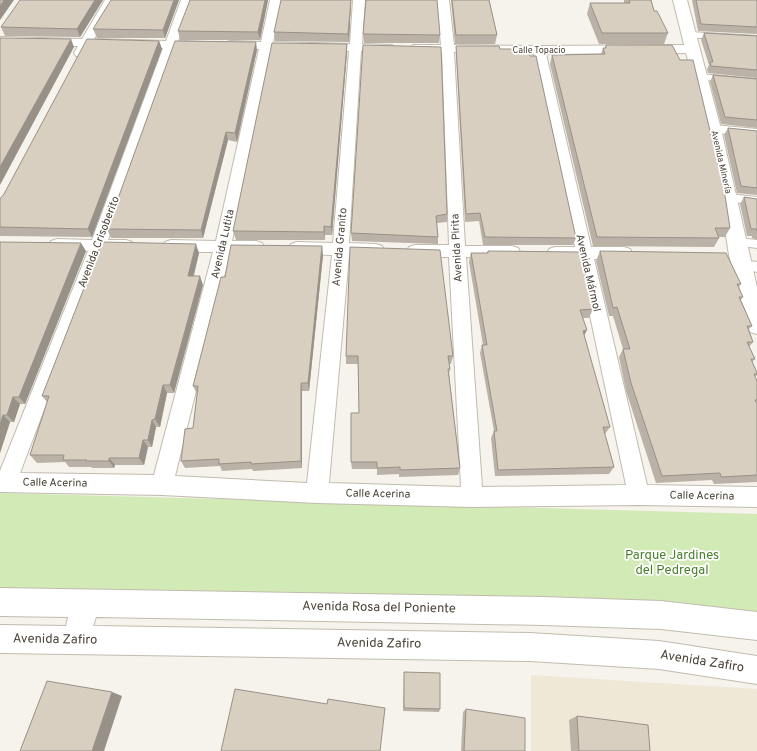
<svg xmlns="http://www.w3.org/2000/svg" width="757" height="751" font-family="Overpass,sans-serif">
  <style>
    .education { fill: #efe8d6 }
    .green { fill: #d2eab5 }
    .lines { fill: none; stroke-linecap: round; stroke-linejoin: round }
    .pedestrian-casing { stroke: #c2bbae; stroke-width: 2 }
    .minor-casing { stroke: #c2bbae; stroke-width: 2 }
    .tertiary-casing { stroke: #c2bbae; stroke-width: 2 }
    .pedestrian { fill: #fff; fill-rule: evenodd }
    .minor { fill: #fff; fill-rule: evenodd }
    .tertiary { fill: #fff; fill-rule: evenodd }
    .wall { fill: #bab2a6 }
    .shaded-wall { fill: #979187 }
    .building { fill: #d8cfc1; stroke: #979187 }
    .labels { text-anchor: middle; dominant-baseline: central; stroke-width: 3.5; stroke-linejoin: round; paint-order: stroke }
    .far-street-label { font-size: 9px; fill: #4b4439; stroke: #fff }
    .street-label { font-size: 11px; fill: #4b4439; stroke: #fff }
    .near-park-label { font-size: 13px; fill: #4a7f2a; stroke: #fff }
    .near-street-label { font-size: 13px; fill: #4b4439; stroke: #fff }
  </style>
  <rect width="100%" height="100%" fill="#f6f3ec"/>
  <path class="education" d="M531,675L757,689V751H531Z"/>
  <path class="green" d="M0,493L757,514V619L0,595Z"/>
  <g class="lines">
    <defs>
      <g id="pedestrian">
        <path d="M689,32L757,36V42L686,37L685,35Z"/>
        <path d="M700,74L757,79V85L697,79L695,77Z"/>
        <path d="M729,194L757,197V205L725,201L723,198L725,195Z"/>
        <path d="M738,238L757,240V248L734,245L732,242L734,239Z"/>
        <path d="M742,260L757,262V272L738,268L736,265L738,262Z"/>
      </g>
      <g id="minor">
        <path d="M105,0H117L94,39L166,41L181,0H193L178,41L204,42L206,45L204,48H176L108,240H126L132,242L134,246L132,250L126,252H104L20,473L154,475L213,252H171L165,250L163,246L165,242L171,240L216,241L259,49H231L227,48L225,45L227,42L231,41L261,42L270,0H282L273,42L350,44L353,0H365L362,44L392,45L394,48L392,51H361L349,243L376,244L382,246L384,250L382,254L376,256L349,255L329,483L461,487L449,257H415L409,255L407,251L409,247L415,245H449L442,52L413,51L411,48L413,45H441L437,0H449L454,45L539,46L693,45L697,46L699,49L697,52L693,53L546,54L591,247H624L630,249L632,253L630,257L624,259H594L647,485L757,487V507L639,505L472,507L317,503L162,495L0,492V471L88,251H57L51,249L49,245L51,241L57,239L92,240L163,48L90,46L84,56H76L74,53L78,46L0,45V37L82,39ZM272,49L349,51L333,243L297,242L291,244L289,248L291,252L297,254L332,255L307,483L175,476L230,253H256L262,251L264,247L262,243L256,241H232ZM454,52L534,54L575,247H555L549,249L547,253L549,257L555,259H578L626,485L482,487L466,257L512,258L518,256L520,252L518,248L512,246H465Z"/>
        <path d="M713,125L757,129V137L708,132L706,129L708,126Z"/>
      </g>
      <g id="tertiary">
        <path d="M673,0H687L721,129L757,287V334L750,332L747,326L729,255L720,198L705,129Z"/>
        <path d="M0,588L543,597L661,601L757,612V640L661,629L543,625L96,617L93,626L530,633L659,641L757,656V684L659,669L530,661L0,653V625L66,626L68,617L0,616Z"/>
      </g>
    </defs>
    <use href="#pedestrian" class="pedestrian-casing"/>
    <use href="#minor" class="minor-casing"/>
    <use href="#tertiary" class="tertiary-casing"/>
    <use href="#pedestrian" class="pedestrian"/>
    <use href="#minor" class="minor"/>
    <use href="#tertiary" class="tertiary"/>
  </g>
  <g class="wall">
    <path d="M103,0L80,37L5,36L1,27Z"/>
    <path d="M179,0L165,38H97L93,29Z"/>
    <path d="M268,0L260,40H180L178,31Z"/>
    <path d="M351,0L349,42L275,41L274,32Z"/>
    <path d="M451,0H489L497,35L495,44H455Z"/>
    <path d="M624,0H651L654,11L668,33L664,44H599L587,14L590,3H624Z"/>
    <path d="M692,0H757V34L698,31Z"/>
    <path d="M704,33L757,36V78L708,73L707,69L709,65L701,40Z"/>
    <path d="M363,34L440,35L439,43H364Z"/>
    <path d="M159,41L162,49L92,237L0,236V199Z"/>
    <path d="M347,44V52L332,235H325V240H236L233,231Z"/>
    <path d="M363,45L447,214V222L437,223L438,237V244L352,241L351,233Z"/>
    <path d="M606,45L730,228L725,237H719V238L714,247L593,246L550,64L552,55L601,54L603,48H605Z"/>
    <path d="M456,46L500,49L576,238L573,245H483L479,221L465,222L456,54Z"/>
    <path d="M257,50L237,142L228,140L203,238H111L107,229Z"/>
    <path d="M713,75L757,79V128L721,124L710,82Z"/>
    <path d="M728,128L757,131V195L737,193L724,135Z"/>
    <path d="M744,197L757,199V240L752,238V236H747L740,204Z"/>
    <path d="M0,242L86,251L25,404H20L14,422H10L0,453Z"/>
    <path d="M488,251L593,309L589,318H583L584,335L610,427L605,434L614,467L609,474L495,476L491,438L494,431L480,353L482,345H483L469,262L471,253H487Z"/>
    <path d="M600,251L741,284L739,287L743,297L741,300L752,326L749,329L753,342L749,347L755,359L752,362L757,373V375L755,377L757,381V482L714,484L712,480L656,483L626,391L619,357L623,349L613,316H609L596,261Z"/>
    <path d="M199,253L194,276L203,285L174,393H167L160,427H156L152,447H148L144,465H115L114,468H92L91,467H69L65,462L37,463L30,455L47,402L42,396Z"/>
    <path d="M323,255L309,391H302V468L253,471L252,469L222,471L220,466L185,468L181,461L193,428L197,394L193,386L225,277Z"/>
    <path d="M346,356H453L451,364H449L450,369L449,374L460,468L458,475L399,477V474L377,475V469H352L351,462L359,413L358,364H346Z"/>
    <path d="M404,672L440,709L439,712L403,711L404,675Z"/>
    <path d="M466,709L525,751H461L463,712Z"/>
    <path d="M577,716L650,751H571L569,720Z"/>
  </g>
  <g class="shaded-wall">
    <path d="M4,0H14L0,20V6Z"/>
    <path d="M95,0H103L80,37L77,29Z"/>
    <path d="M174,0H179L165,38L163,30Z"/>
    <path d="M265,0H268L260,40L258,32Z"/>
    <path d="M351,0L349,42L348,34Z"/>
    <path d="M71,39L74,47L0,185V167Z"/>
    <path d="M159,41L162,49L92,237L88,229Z"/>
    <path d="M256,42L257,50L237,142L235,133Z"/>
    <path d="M347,44V52L332,235L331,227Z"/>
    <path d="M226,132L228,140L203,238L201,230Z"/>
    <path d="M324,226L325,235V240L324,232Z"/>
    <path d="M81,243L86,251L25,404L19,397Z"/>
    <path d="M196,244L199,253L191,285L188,276Z"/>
    <path d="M322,246L323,255L309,391L308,383Z"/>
    <path d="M200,276L203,285L174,393L170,385Z"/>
    <path d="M587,330L583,338V331Z"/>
    <path d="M301,383L302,391V468L301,461Z"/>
    <path d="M163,385L167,393L160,427L155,419Z"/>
    <path d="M13,397L20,404L14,422L7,415Z"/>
    <path d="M3,415L10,422L0,453V425Z"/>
    <path d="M152,420L156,427L152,447L148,440Z"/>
    <path d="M143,440L148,447L144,465L139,458Z"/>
    <path d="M109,458L115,465L114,468L109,461Z"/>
    <path d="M112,692L122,696L104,751H92Z"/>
  </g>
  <g class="building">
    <path d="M0,0H4L0,6Z"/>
    <path d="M20,0H95L77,29L1,27Z"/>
    <path d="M111,0H174L163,30L93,29Z"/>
    <path d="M190,0H265L258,32L178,31Z"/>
    <path d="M281,0H351L348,34L274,32Z"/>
    <path d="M366,0H437L440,35L363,34Z"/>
    <path d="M452,0H489L497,35H456Z"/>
    <path d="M629,0H651L654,11H657L668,33H602L590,3H630Z"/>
    <path d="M696,0H757V27L701,24Z"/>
    <path d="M704,33L757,36V70L711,66L710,62H713Z"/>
    <path d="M0,38L71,39L0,167Z"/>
    <path d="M87,39L159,41L88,229L0,227V199L4,194Z"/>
    <path d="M175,41L256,42L235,133L226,132L201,230L107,229Z"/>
    <path d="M272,43L347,44L331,227L324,226V232L233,231Z"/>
    <path d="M363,45L441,47L447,214L436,216L438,237L351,233Z"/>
    <path d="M606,45H672L680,60H693L724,189L730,228H715L719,238L597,237L552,55L605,54L603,48H606Z"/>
    <path d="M456,46H499L500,49H515L516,52L528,51L530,56H536L576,238L485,237L480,213L466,214Z"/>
    <path d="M713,75L757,79V120L725,117Z"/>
    <path d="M728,128L757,131V188L741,186Z"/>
    <path d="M744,197L757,199V231L756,229H751Z"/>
    <path d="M0,242L81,243L19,397H13L7,415H3L0,425Z"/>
    <path d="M102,242L196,244L188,276H200L170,385H163L155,419L152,420L148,440H143L139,458H109V461H86L87,460H63L64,455H30L49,396H42Z"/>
    <path d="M231,245L322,246L308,383H301V461L251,464V462L219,464V459L181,461L185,429L193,428L198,386H193L221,277H225Z"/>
    <path d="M350,247L440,250L453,356H448L450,369H448L460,468L400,470V467L377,468V462H351V413H359L358,356H346Z"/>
    <path d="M488,251L580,252L593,309L580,310L587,330L583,331L610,427H603L614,467L498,470L494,431H497L482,345H487L471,253H488Z"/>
    <path d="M600,251L726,253L741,284H737L743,297H739L752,326H747L753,342H747L755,359H751L757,373V374H754L757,381V400H755L757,404V475L721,477L720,473L662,476L631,383L623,349H630L617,307L613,308Z"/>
    <path d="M404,672L440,673V709L404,708Z"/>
    <path d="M47,681L112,692L92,751H20Z"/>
    <path d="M235,689L327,704L328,699L385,708L380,751H221Z"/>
    <path d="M466,709L525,718V751H464Z"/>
    <path d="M577,716L648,725L650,751H579Z"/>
  </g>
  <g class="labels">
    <g class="far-street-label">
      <text x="539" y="50">Calle Topacio</text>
      <text transform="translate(721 162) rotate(77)">Avenida Minería</text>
    </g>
    <g class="street-label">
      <text transform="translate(99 242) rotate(-69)">Avenida Crisoberito</text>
      <text transform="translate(223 244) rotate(-77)">Avenida Lutita</text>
      <text transform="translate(340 247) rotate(-85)">Avenida Granito</text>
      <text transform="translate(457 248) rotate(-93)">Avenida Pirita</text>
      <text transform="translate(588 273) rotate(77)">Avenida Mármol</text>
      <text transform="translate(55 483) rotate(1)">Calle Acerina</text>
      <text transform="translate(378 494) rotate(1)">Calle Acerina</text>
      <text transform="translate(702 496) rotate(1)">Calle Acerina</text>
    </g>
    <g class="near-park-label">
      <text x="672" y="556">Parque Jardines<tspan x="672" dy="15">del Pedregal</tspan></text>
    </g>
    <g class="near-street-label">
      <text transform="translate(379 608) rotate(1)">Avenida Rosa del Poniente</text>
      <text transform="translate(55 640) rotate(1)">Avenida Zafiro</text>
      <text transform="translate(379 644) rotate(1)">Avenida Zafiro</text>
      <text transform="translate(702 662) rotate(9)">Avenida Zafiro</text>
    </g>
  </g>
</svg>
